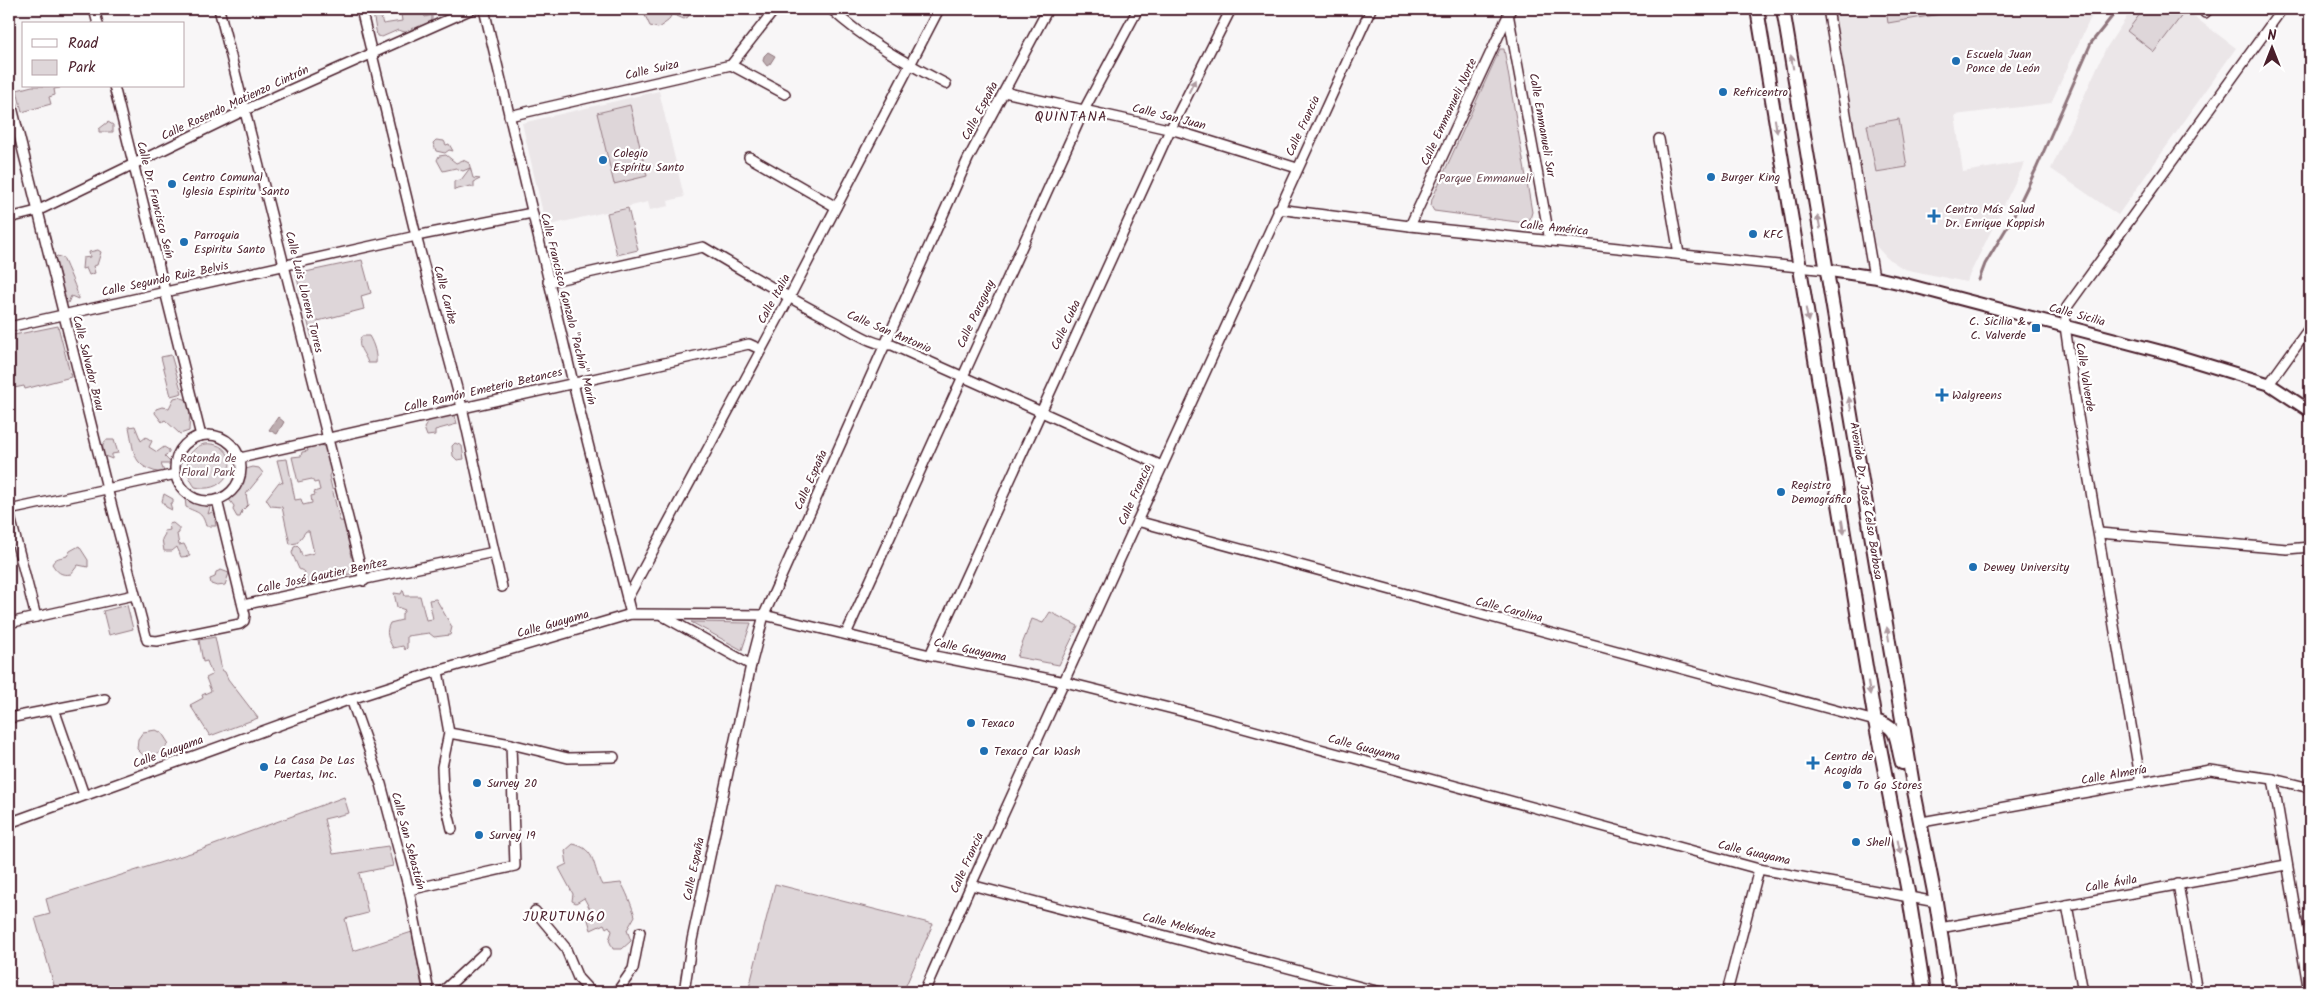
<svg xmlns="http://www.w3.org/2000/svg" width="2319" height="1001" font-family="Kalam,sans-serif">
  <style>
    .built { fill: #ebe6e8 }
    .green { fill: #ded6d9; stroke: #947a82 }
    .water { fill: #bdadb0; stroke: #8f747b }
    .lines { fill: none; stroke-linecap: round; stroke-linejoin: round }
    .stream { stroke: #8f747b; stroke-width: 3 }
    .minor-casing { stroke: #4a1f2b; stroke-width: 12 }
    .tertiary-casing { stroke: #4a1f2b; stroke-width: 15 }
    .secondary-casing { stroke: #4a1f2b; stroke-width: 16 }
    .minor { stroke: #fff; stroke-width: 9 }
    .tertiary { stroke: #fff; stroke-width: 11 }
    .secondary { stroke: #fff; stroke-width: 12 }
    .oneway { fill: #ae9aa0 }
    .poi-dot { fill: #1f6fb2; stroke: #fff; stroke-width: 2 }
    .labels { text-anchor: middle; dominant-baseline: central; stroke-width: 4.5; stroke-linejoin: round; paint-order: stroke }
    .poi-label { font-size: 12px; fill: #4a1f2b; stroke: #fff; text-anchor: start }
    .street-label { font-size: 12px; fill: #4a1f2b; stroke: #fff }
    .park-label { font-size: 12px; fill: #6f4d56; stroke: #fff }
    .neighbourhood-label { font-size: 14px; letter-spacing: 1px; fill: #4a1f2b; stroke: #fff }
  </style>
  <rect width="100%" height="100%" fill="#f8f6f7"/>
  <filter id="ink" filterUnits="userSpaceOnUse"><feTurbulence type="fractalNoise" baseFrequency=".02" numOctaves="2"/><feDisplacementMap in="SourceGraphic" scale="10" xChannelSelector="R" yChannelSelector="G"/><feConvolveMatrix kernelMatrix="1 2 1 2 8 2 1 2 1" color-interpolation-filters="sRGB"/></filter>
  <g filter="url(#ink)">
    <g class="built">
      <path d="M1833,9H2099L2090,19L2051,103L1955,115L1963,172L2025,162L1966,282L1904,269L1887,258L1875,245Z"/>
      <path d="M2132,9H2184L2236,48L2118,215L2051,169L2105,50Z"/>
      <path d="M659,91L684,197L668,201L669,206L650,210L648,202L546,226L522,123Z"/>
    </g>
    <g class="green">
      <path d="M418,9H423L425,17L432,15V22L420,30L412,28L408,33L398,30L382,37L377,36L373,13L379,12L383,24L402,21L401,14L414,13Z"/>
      <path d="M642,9H691L688,17L684,19L672,14L668,21L658,28L650,26Z"/>
      <path d="M1886,9H1970L1888,23Z"/>
      <path d="M2144,9L2186,10L2154,52L2127,31Z"/>
      <path d="M1500,49H1504L1532,212L1530,219L1525,223L1434,211L1431,206L1432,199Z"/>
      <path d="M32,86H59L60,88L54,89L55,95L49,97L51,104L22,112L17,90Z"/>
      <path d="M630,105L647,176L614,184L597,113Z"/>
      <path d="M1899,119L1907,167L1876,172L1867,125Z"/>
      <path d="M108,122L113,125V132H99V129Z"/>
      <path d="M436,140L444,141L446,145L449,144L453,151L449,150L445,153L436,151L433,143Z"/>
      <path d="M446,155L456,163L463,160L469,163L473,178L480,179L474,182V188L471,186L454,190V181L461,180L470,168L463,171L456,168L443,171L437,160L439,156Z"/>
      <path d="M628,208L638,250L617,255L607,213Z"/>
      <path d="M98,250L101,252L97,265L93,266L95,273L89,275L86,268L82,269L83,258L90,257L89,252Z"/>
      <path d="M57,256L63,258C67,268 79,292 78,299L71,296L68,303H64L55,285L61,281L59,272L54,269V259Z"/>
      <path d="M362,260L371,293L361,296L364,309L318,321L319,336L312,339L296,274Z"/>
      <path d="M58,326L71,377L25,389L24,386L9,389V336Z"/>
      <path d="M362,336H369C374,344 377,355 376,363H368C365,353 355,346 362,336Z"/>
      <path d="M171,355L182,393L171,396L161,357Z"/>
      <path d="M178,397L188,400L190,410L189,431L180,434L165,420L162,422L155,413L156,409L162,407L169,408L174,398Z"/>
      <path d="M442,405L453,407L457,424L435,430V435L427,436L424,428L437,408Z"/>
      <path d="M135,426L141,441L146,437L152,441L149,447L157,452L164,447L169,450V453L164,456L172,464H161L165,474C131,467 135,455 129,427Z"/>
      <path d="M106,440H114L118,453L112,454V459L102,455L103,444Z"/>
      <path d="M312,442L328,448L332,470L329,476L340,521C351,521 354,528 358,537L350,552L351,557H355L360,576C340,567 323,593 297,585L305,572L299,569L292,553L294,547L297,546L300,549L302,556L314,553L309,531H306L297,543L290,544L282,507L271,506L266,499L279,482L283,483L277,460L287,459L295,500L301,499L303,505L312,503L311,496L315,495L314,492L320,490L318,482L314,483L312,479L298,482L292,457L301,456L302,452L308,451L307,448Z"/>
      <path d="M455,443L462,446L464,459L457,460L453,456L452,446Z"/>
      <path d="M204,444C244,440 235,497 195,487C184,472 183,451 204,444Z"/>
      <path d="M253,467L259,468L263,473L246,494L248,505L242,511L240,517H237L233,510L234,506L225,494L231,487L233,480L242,474L245,475L246,469Z"/>
      <path d="M192,493L197,495L198,503L211,504L208,514L216,510L219,514L215,520L216,526H206C202,511 197,513 186,507L185,498Z"/>
      <path d="M164,494L173,499V503H170L172,510L166,507L162,501Z"/>
      <path d="M173,523L179,528V533L177,534L179,545L184,544L190,556L181,557L177,547L172,551H164L162,539L165,534L164,531L170,530L169,524Z"/>
      <path d="M79,546L88,560V567L78,565L71,574C61,576 57,572 52,564C56,557 60,558 67,556L70,551Z"/>
      <path d="M221,570L229,573L225,585L217,586L211,584L210,579L215,577L216,572Z"/>
      <path d="M403,590L405,596H420L426,620L433,619L429,600L436,599L452,627L450,635L434,637L429,633L407,636V648L405,650L403,646L393,648C388,639 385,632 390,623L402,620V614L405,610L397,607L394,593L401,594Z"/>
      <path d="M127,605L133,629L109,635L103,611Z"/>
      <path d="M1050,612L1078,626L1059,665L1017,657L1032,619L1043,623Z"/>
      <path d="M691,622L751,623L742,650Z"/>
      <path d="M215,637L222,670L225,672L228,679L258,718L210,736L190,705L203,698L202,695L211,691L206,678L212,675L207,661L203,662L199,640Z"/>
      <path d="M156,730L162,733L169,744L158,754L143,755L137,749L138,739L143,732Z"/>
      <path d="M344,797L349,813L324,819L333,854L388,846L393,866L359,873L368,913L345,919L353,951L412,932L423,992H56L35,918L50,914L46,899L203,849Z"/>
      <path d="M573,844C597,849 592,867 602,885L621,883C625,888 633,909 635,916L627,930L631,941L622,949H613L609,940L612,931L609,926L606,928L604,924L591,930L586,913L590,909L584,898L576,903L572,901L573,894L559,868L567,864L565,851Z"/>
      <path d="M775,884L933,924L903,992H748Z"/>
    </g>
    <g class="water">
      <path d="M768,52L775,56L770,64L767,66L763,61L764,56Z"/>
      <path d="M278,417L284,422L277,434L269,430Z"/>
    </g>
    <g class="lines">
      <path class="stream" d="M1979,280L1985,264L2012,219L2036,169L2091,43L2118,9"/>
      <defs>
        <g id="minor">
          <path d="M94,9L98,24"/>
          <path d="M219,9L364,581"/>
          <path d="M361,9L416,236L462,407L502,587"/>
          <path d="M484,9L580,412L631,614"/>
          <path d="M831,9C864,40 906,63 946,84"/>
          <path d="M1828,9L1874,277"/>
          <path d="M1508,13L1550,241"/>
          <path d="M2205,13L2209,9"/>
          <path d="M731,65L785,94"/>
          <path d="M114,86L201,436"/>
          <path d="M1004,92L1177,131L1297,168"/>
          <path d="M9,95L107,488L147,640L157,641L240,624L244,621L245,615L217,500"/>
          <path d="M509,116L731,65L775,9"/>
          <path d="M1659,139L1679,254"/>
          <path d="M749,157L836,207"/>
          <path d="M1278,209L1410,226L1827,270"/>
          <path d="M9,218L37,211L245,110L472,9"/>
          <path d="M1410,226L1511,9"/>
          <path d="M548,282L703,247C748,274 793,300 839,324C855,332 874,346 892,345L1162,466"/>
          <path d="M9,327L416,236L532,213"/>
          <path d="M2269,384L2310,327"/>
          <circle cx="208" cy="468" r="33"/>
          <path d="M240,458L749,344L760,349"/>
          <path d="M9,510L176,474"/>
          <path d="M9,513L36,617"/>
          <path d="M1137,521L1875,721"/>
          <path d="M2099,533L2287,549L2310,547"/>
          <path d="M627,599L789,298L939,9"/>
          <path d="M243,605L494,552"/>
          <path d="M663,616L751,665"/>
          <path d="M9,623L134,595"/>
          <path d="M846,634L1084,110L1138,9"/>
          <path d="M930,655L1170,130L1231,9"/>
          <path d="M438,671L449,733L442,767L443,791L452,829"/>
          <path d="M351,699L381,784L409,890L429,992"/>
          <path d="M54,709L84,795"/>
          <path d="M9,718L105,699"/>
          <path d="M449,733L511,744L568,758L614,757"/>
          <path d="M2273,779L2309,992"/>
          <path d="M2141,783L2078,416L2065,326L2067,307L2282,9"/>
          <path d="M1922,822L2210,770L2273,779L2310,788"/>
          <path d="M9,823L351,699L438,671L631,614L764,615L930,655L1065,682L1181,711L1759,869L1936,902"/>
          <path d="M2178,884L2197,992"/>
          <path d="M971,885L1380,992"/>
          <path d="M409,890L515,866L511,744"/>
          <path d="M2067,905L2083,992"/>
          <path d="M535,911L565,947L578,978L591,992"/>
          <path d="M1940,928L2286,865"/>
          <path d="M442,992L485,952"/>
          <path d="M617,992L633,969L640,932"/>
          <path d="M684,992L692,940L751,665L764,615L968,159L1048,9"/>
          <path d="M924,992L971,885L1371,9"/>
          <path d="M1727,992L1759,869"/>
        </g>
        <path id="tertiary" d="M1827,270L1874,277L1900,283L2171,354L2269,384L2310,411"/>
        <g id="secondary">
          <path d="M1757,9L1875,721L1909,897L1924,992"/>
          <path d="M1783,9L1914,791L1936,902L1950,992"/>
          <path d="M1875,721C1901,727 1895,741 1902,763"/>
        </g>
      </defs>
      <use href="#minor" class="minor-casing"/>
      <use href="#tertiary" class="tertiary-casing"/>
      <use href="#secondary" class="secondary-casing"/>
      <use href="#minor" class="minor"/>
      <use href="#tertiary" class="tertiary"/>
      <use href="#secondary" class="secondary"/>
    </g>
    <defs><path id="oneway-solid" d="M-6-.8H1V-3.2L6.5 0L1 3.2V.8H-6Z" transform="scale(1.25)"/></defs>
    <g class="oneway">
      <use href="#oneway-solid" transform="translate(1792 62) rotate(-100)"/>
      <use href="#oneway-solid" transform="translate(1192 86) rotate(-63)"/>
      <use href="#oneway-solid" transform="translate(1776 126) rotate(81)"/>
      <use href="#oneway-solid" transform="translate(1819 222) rotate(-100)"/>
      <use href="#oneway-solid" transform="translate(1807 315) rotate(80)"/>
      <use href="#oneway-solid" transform="translate(1850 404) rotate(-99)"/>
      <use href="#oneway-solid" transform="translate(1843 527) rotate(81)"/>
      <use href="#oneway-solid" transform="translate(1888 634) rotate(-99)"/>
      <use href="#oneway-solid" transform="translate(1869 688) rotate(81)"/>
      <use href="#oneway-solid" transform="translate(1899 847) rotate(79)"/>
    </g>
  </g>
  <g class="poi-dot">
    <circle cx="1956" cy="61" r="5"/>
    <circle cx="1723" cy="92" r="5"/>
    <circle cx="603" cy="160" r="5"/>
    <circle cx="1711" cy="177" r="5"/>
    <circle cx="172" cy="184" r="5"/>
    <path d="M1931.5 208.5h5v5h5v5h-5v5h-5v-5h-5v-5h5z"/>
    <circle cx="1753" cy="234" r="5"/>
    <circle cx="184" cy="242" r="5"/>
    <rect x="2031" y="323" width="10" height="10" rx="2.5"/>
    <path d="M1939.5 387.5h5v5h5v5h-5v5h-5v-5h-5v-5h5z"/>
    <circle cx="1781" cy="492" r="5"/>
    <circle cx="1973" cy="567" r="5"/>
    <circle cx="971" cy="723" r="5"/>
    <circle cx="984" cy="751" r="5"/>
    <path d="M1810.5 755.5h5v5h5v5h-5v5h-5v-5h-5v-5h5z"/>
    <circle cx="264" cy="767" r="5"/>
    <circle cx="477" cy="783" r="5"/>
    <circle cx="1847" cy="785" r="5"/>
    <circle cx="479" cy="835" r="5"/>
    <circle cx="1856" cy="842" r="5"/>
  </g>
  <g class="labels">
    <g class="poi-label">
      <text x="1966" y="54">Escuela Juan<tspan x="1966" dy="14">Ponce de León</tspan></text>
      <text x="1733" y="92">Refricentro</text>
      <text x="613" y="153">Colegio<tspan x="613" dy="14">Espíritu Santo</tspan></text>
      <text x="182" y="177">Centro Comunal<tspan x="182" dy="14">Iglesia Espiritu Santo</tspan></text>
      <text x="1721" y="177">Burger King</text>
      <text x="1945" y="209">Centro Más Salud<tspan x="1945" dy="14">Dr. Enrique Koppish</tspan></text>
      <text x="1763" y="234">KFC</text>
      <text x="194" y="235">Parroquia<tspan x="194" dy="14">Espiritu Santo</tspan></text>
      <text x="2026" y="321" text-anchor="end">C. Sicilia &amp;<tspan x="2026" dy="14">C. Valverde</tspan></text>
      <text x="1952" y="395">Walgreens</text>
      <text x="1791" y="485">Registro<tspan x="1791" dy="14">Demográfico</tspan></text>
      <text x="1983" y="567">Dewey University</text>
      <text x="981" y="723">Texaco</text>
      <text x="994" y="751">Texaco Car Wash</text>
      <text x="1824" y="756">Centro de<tspan x="1824" dy="14">Acogida</tspan></text>
      <text x="274" y="760">La Casa De Las<tspan x="274" dy="14">Puertas, Inc.</tspan></text>
      <text x="487" y="783">Survey 20</text>
      <text x="1857" y="785">To Go Stores</text>
      <text x="489" y="835">Survey 19</text>
      <text x="1866" y="842">Shell</text>
    </g>
    <g class="street-label">
      <text transform="translate(652 70) rotate(-13)">Calle Suiza</text>
      <text transform="translate(235 103) rotate(-25)">Calle Rosendo Matienzo Cintrón</text>
      <text transform="translate(980 111) rotate(-62)">Calle España</text>
      <text transform="translate(1449 112) rotate(-65)">Calle Emmanueli Norte</text>
      <text transform="translate(1169 117) rotate(14)">Calle San Juan</text>
      <text transform="translate(1542 125) rotate(80)">Calle Emmanueli Sur</text>
      <text transform="translate(1303 126) rotate(-65)">Calle Francia</text>
      <text transform="translate(155 200) rotate(76)">Calle Dr. Francisco Seín</text>
      <text transform="translate(1554 228) rotate(6)">Calle América</text>
      <text transform="translate(165 279) rotate(-12)">Calle Segundo Ruiz Belvis</text>
      <text transform="translate(304 292) rotate(76)">Calle Luis Llorens Torres</text>
      <text transform="translate(445 295) rotate(75)">Calle Caribe</text>
      <text transform="translate(774 299) rotate(-61)">Calle Italia</text>
      <text transform="translate(568 309) rotate(76)">Calle Francisco Gonzalo "Pachín" Marín</text>
      <text transform="translate(976 314) rotate(-65)">Calle Paraguay</text>
      <text transform="translate(2077 315) rotate(15)">Calle Sicilia</text>
      <text transform="translate(1066 325) rotate(-65)">Calle Cuba</text>
      <text transform="translate(889 332) rotate(23)">Calle San Antonio</text>
      <text transform="translate(88 363) rotate(76)">Calle Salvador Brau</text>
      <text transform="translate(2085 377) rotate(81)">Calle Valverde</text>
      <text transform="translate(483 390) rotate(-13)">Calle Ramón Emeterio Betances</text>
      <text transform="translate(811 480) rotate(-66)">Calle España</text>
      <text transform="translate(1135 495) rotate(-66)">Calle Francia</text>
      <text transform="translate(1866 501) rotate(81)">Avenida Dr. José Celso Barbosa</text>
      <text transform="translate(322 576) rotate(-12)">Calle José Gautier Benítez</text>
      <text transform="translate(1509 610) rotate(15)">Calle Carolina</text>
      <text transform="translate(553 624) rotate(-16)">Calle Guayama</text>
      <text transform="translate(970 650) rotate(12)">Calle Guayama</text>
      <text transform="translate(1364 748) rotate(15)">Calle Guayama</text>
      <text transform="translate(168 752) rotate(-20)">Calle Guayama</text>
      <text transform="translate(2114 775) rotate(-10)">Calle Almería</text>
      <text transform="translate(408 841) rotate(75)">Calle San Sebastián</text>
      <text transform="translate(1754 853) rotate(13)">Calle Guayama</text>
      <text transform="translate(967 863) rotate(-66)">Calle Francia</text>
      <text transform="translate(694 869) rotate(-78)">Calle España</text>
      <text transform="translate(2111 884) rotate(-10)">Calle Ávila</text>
      <text transform="translate(1179 926) rotate(14)">Calle Meléndez</text>
    </g>
    <g class="park-label">
      <text x="1485" y="178">Parque Emmanueli</text>
      <text x="208" y="458">Rotonda de<tspan x="208" dy="14">Floral Park</tspan></text>
    </g>
    <g class="neighbourhood-label">
      <text x="1071" y="117">QUINTANA</text>
      <text x="564" y="917">JURUTUNGO</text>
    </g>
  </g>
  <rect width="2319" height="1001" fill="none" stroke="#fff" stroke-width="30"/>
  <rect x="15" y="15" width="2289" height="971" fill="none" stroke="#4a1f2b" stroke-width="2" filter="url(#ink)"/>
  <rect x="22" y="22" width="162" height="65" fill="#ffffff" stroke="#b7a5aa"/>
  <rect x="32" y="39" width="25" height="8" fill="#ffffff" stroke="#b7a5aa"/>
  <text x="68" y="48" font-size="15" fill="#4a1f2b">Road</text>
  <rect x="32" y="60" width="25" height="15" fill="#ded6d9" stroke="#b7a5aa"/>
  <text x="68" y="72" font-size="15" fill="#4a1f2b">Park</text>
  <g transform="translate(2272 48)" stroke="#ffffff" stroke-width="4" paint-order="stroke">
  <path d="M0-4L9 19L0 12L-9 19Z" fill="#4a1f2b"/>
  <text y="-8" font-size="14" font-weight="bold" text-anchor="middle" fill="#4a1f2b">N</text>
  </g>
</svg>
